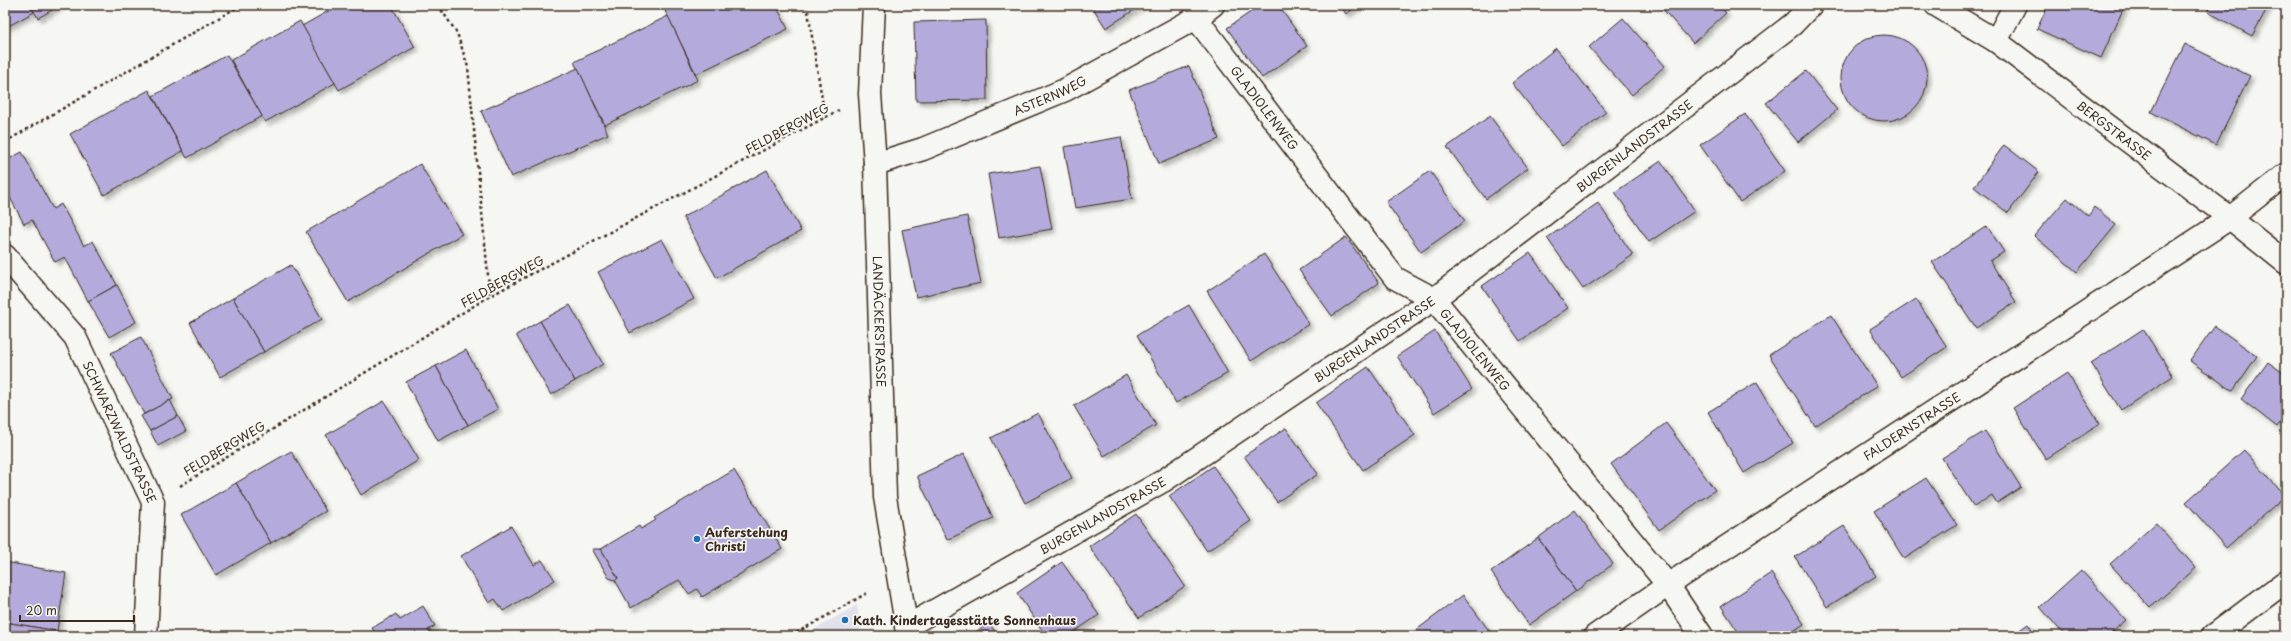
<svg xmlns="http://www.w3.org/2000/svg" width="2291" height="641" font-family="'Playpen Sans',sans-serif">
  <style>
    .built { fill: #e2e0eb }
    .building { fill: #b4abdc; stroke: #3b2a1e; filter: url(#shadow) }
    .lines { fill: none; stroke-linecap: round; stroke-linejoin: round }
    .minor-casing { stroke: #3b2a1e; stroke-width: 25 }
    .path { stroke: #3b2a1e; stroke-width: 2.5; stroke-dasharray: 3 3; stroke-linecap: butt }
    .minor { stroke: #f6f6f2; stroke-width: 22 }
    .poi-dot { fill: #1f6fb2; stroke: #f6f6f2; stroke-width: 1.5 }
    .labels { text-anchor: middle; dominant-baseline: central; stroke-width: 3.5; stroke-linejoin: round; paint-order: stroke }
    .street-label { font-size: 12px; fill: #3b2a1e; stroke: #f6f6f2 }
    .poi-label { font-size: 12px; font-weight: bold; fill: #3b2a1e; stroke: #f6f6f2; text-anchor: start }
  </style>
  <defs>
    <filter id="shadow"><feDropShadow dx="3.5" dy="3.5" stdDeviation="2" flood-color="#0004"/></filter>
  </defs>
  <rect width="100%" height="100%" fill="#f6f6f2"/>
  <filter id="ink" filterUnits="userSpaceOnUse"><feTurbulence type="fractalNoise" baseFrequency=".025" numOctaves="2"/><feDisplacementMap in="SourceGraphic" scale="8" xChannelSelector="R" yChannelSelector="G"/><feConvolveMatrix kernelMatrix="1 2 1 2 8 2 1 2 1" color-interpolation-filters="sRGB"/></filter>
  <g filter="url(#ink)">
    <path class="built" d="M857,605L861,636H803Z"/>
    <g class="building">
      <path d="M5,5H30L34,12L5,28Z"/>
      <path d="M30,5H61L38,18Z"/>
      <path d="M339,5H391L415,47L339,90L302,26Z"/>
      <path d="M678,5H776L788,29L696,74L665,11Z"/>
      <path d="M1091,5H1142L1106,28Z"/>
      <path d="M1261,5H1278L1307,46L1262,78L1227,28Z"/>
      <path d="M1340,5H1359L1346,14Z"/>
      <path d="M1659,5H1719L1726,13L1693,43Z"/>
      <path d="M2048,5H2125L2101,58L2037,29Z"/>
      <path d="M2212,5H2269L2252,36L2208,12Z"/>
      <path d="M668,16L698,80L605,125L574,62Z"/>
      <path d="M1623,18L1665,66L1632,95L1589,47Z"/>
      <path d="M986,20L987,100L916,101L914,22Z"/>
      <path d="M300,21L335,83L265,122L231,60Z"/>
      <circle cx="1884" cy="78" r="43"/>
      <path d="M2185,44L2250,76L2216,145L2151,112Z"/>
      <path d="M1556,48L1606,112L1562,146L1512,83Z"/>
      <path d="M227,55L262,116L187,158L153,96Z"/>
      <path d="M1189,66L1219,139L1159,164L1129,90Z"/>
      <path d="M578,68L608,134L511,177L481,111Z"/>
      <path d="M1806,71L1837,110L1798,142L1766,103Z"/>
      <path d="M149,90L183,151L104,195L70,134Z"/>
      <path d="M1745,114L1785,171L1740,202L1700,145Z"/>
      <path d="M1490,116L1528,168L1486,199L1447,147Z"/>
      <path d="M1121,137L1132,199L1075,208L1064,147Z"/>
      <path d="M2004,145L2039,172L2008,213L1974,187Z"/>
      <path d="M22,152L53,209L61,204L84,246L93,241L117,285L88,301L65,257L55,262L32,220L24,224L5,188V161Z"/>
      <path d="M1661,161L1695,211L1649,242L1615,192Z"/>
      <path d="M420,164L462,234L348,302L306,232Z"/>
      <path d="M1040,166L1052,229L999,238L988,174Z"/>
      <path d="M767,170L801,231L717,278L683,217Z"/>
      <path d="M1430,171L1465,221L1421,252L1386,202Z"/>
      <path d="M2067,198L2088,216L2095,207L2116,225L2077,272L2034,236Z"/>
      <path d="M1598,203L1633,255L1583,289L1547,238Z"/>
      <path d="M967,216L981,283L916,297L902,230Z"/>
      <path d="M1987,226L2004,252L1990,261L2016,302L1976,328L1932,262Z"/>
      <path d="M1346,237L1379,283L1332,316L1299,270Z"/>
      <path d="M662,239L694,299L630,333L598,272Z"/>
      <path d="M1530,253L1568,308L1520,341L1482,286Z"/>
      <path d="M1264,254L1309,324L1251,361L1207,291Z"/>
      <path d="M291,265L322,319L264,352L233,298Z"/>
      <path d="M117,285L136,322L109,337L88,301Z"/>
      <path d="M233,298L264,352L220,377L190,323Z"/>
      <path d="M1916,299L1947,347L1901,377L1870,329Z"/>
      <path d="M570,305L603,364L575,381L540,321Z"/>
      <path d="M1189,305L1228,373L1176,403L1137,335Z"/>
      <path d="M1831,315L1877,386L1815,426L1769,355Z"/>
      <path d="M540,321L575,381L551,395L516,335Z"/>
      <path d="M2215,326L2257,356L2233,391L2190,361Z"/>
      <path d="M2143,329L2173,376L2121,410L2091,363Z"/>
      <path d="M1435,331L1472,389L1434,413L1397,356Z"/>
      <path d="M141,337L173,399L144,414L111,353Z"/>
      <path d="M466,350L498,409L468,425L436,366Z"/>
      <path d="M2268,362L2286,375V415L2277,427L2241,399Z"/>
      <path d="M436,366L468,425L438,441L406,382Z"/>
      <path d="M1368,367L1415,435L1363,470L1316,403Z"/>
      <path d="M2067,373L2100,424L2046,459L2013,408Z"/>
      <path d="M1126,375L1156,425L1104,456L1074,406Z"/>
      <path d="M1757,382L1793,443L1744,473L1708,412Z"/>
      <path d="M170,400L178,416L150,431L141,416Z"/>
      <path d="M384,401L419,460L361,495L326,435Z"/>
      <path d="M1038,413L1072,478L1025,503L991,438Z"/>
      <path d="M178,416L186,431L158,446L150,431Z"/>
      <path d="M1666,423L1715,490L1659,530L1611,464Z"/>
      <path d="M1286,428L1318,474L1277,502L1244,456Z"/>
      <path d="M1985,431L2021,487L1997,503L1992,495L1974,507L1942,458Z"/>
      <path d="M2244,450L2285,496L2226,548L2186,502Z"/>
      <path d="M291,451L326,511L271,543L236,483Z"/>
      <path d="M964,454L993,518L947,540L917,476Z"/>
      <path d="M1213,466L1251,521L1207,551L1169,496Z"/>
      <path d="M734,470L782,549L702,597L697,589L689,594L679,580L631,608L615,580L618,578L601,549L639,526L641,529L656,520L654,518Z"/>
      <path d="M1926,478L1957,525L1904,559L1874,511Z"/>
      <path d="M236,483L271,543L216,575L181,515Z"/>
      <path d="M1575,510L1613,564L1576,591L1538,538Z"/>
      <path d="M1136,514L1185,586L1139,618L1089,546Z"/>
      <path d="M2156,523L2196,568L2150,608L2110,564Z"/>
      <path d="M511,526L534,565L542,560L555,580L503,611L495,599L489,603L461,556Z"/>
      <path d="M1844,526L1876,576L1827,607L1795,557Z"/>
      <path d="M1538,538L1576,591L1529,625L1491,572Z"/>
      <path d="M592,549H601L618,578L615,580L609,578Z"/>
      <path d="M5,562L66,573L57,631L5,622Z"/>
      <path d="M1062,562L1099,615L1068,636H1046L1017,593Z"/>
      <path d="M2081,570L2126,620L2108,636H2065L2040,607Z"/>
      <path d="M1771,573L1804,624L1786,636H1741L1721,606Z"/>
      <path d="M1463,595L1493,636H1418L1415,631Z"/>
      <path d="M423,606L435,626L428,630L432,636H377L372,628L396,614L400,620Z"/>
      <path d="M5,622L57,631L56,636H5Z"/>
      <path d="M989,623L998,636H970Z"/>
      <path d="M2028,624L2036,636H2011Z"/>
    </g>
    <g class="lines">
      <defs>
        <g id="minor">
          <path id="s1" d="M874,5L870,94L875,164L885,497L908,636"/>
          <path id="s2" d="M1936,5L1996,41L2230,218L2286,263"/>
          <path id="s3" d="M1196,18L1395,278L1434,299L1668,585L1702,636"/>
          <path d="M1996,41L2015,5"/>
          <path id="s4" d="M875,164L923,149L1065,90L1196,18L1213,5"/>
          <path id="s5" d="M5,256L75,337L153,502L146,636"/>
          <path id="s6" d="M906,627L1163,481L1434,299L1793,24L1811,5"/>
          <path id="s7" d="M1595,636L1668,585L2230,218L2286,174"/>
          <path d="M2213,636L2286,581"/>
        </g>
      </defs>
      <use href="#minor" class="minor-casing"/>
      <g class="path">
        <path d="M438,5L457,33L468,67L490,296"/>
        <path d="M807,5L825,118"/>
        <path d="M5,142L241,5"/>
        <path d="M180,486L490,296L839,110"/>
        <path d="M791,636L869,592"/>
      </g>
      <use href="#minor" class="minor"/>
    </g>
  </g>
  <g class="poi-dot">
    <circle cx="697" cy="539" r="4"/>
    <circle cx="845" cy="620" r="4"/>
  </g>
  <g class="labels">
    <g class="street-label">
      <text stroke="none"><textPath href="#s4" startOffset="188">ASTERNWEG</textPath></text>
      <text stroke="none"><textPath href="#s3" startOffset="113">GLADIOLENWEG</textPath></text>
      <text transform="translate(787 128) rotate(-28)">FELDBERGWEG</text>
      <text stroke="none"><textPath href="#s2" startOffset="218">BERGSTRASSE</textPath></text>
      <text stroke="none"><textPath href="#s6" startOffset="874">BURGENLANDSTRASSE</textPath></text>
      <text transform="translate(502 281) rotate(-29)">FELDBERGWEG</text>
      <text stroke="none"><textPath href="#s1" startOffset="317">LANDÄCKERSTRASSE</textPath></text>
      <text stroke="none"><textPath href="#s6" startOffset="550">BURGENLANDSTRASSE</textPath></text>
      <text stroke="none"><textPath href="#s3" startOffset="437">GLADIOLENWEG</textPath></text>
      <text stroke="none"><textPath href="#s7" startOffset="380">FALDERNSTRASSE</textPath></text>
      <text stroke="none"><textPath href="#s5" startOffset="212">SCHWARZWALDSTRASSE</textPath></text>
      <text transform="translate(224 448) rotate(-31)">FELDBERGWEG</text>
      <text stroke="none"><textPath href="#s6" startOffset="226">BURGENLANDSTRASSE</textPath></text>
    </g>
    <g class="poi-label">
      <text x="705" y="532">Auferstehung<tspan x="705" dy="14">Christi</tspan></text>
      <text x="853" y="620">Kath. Kindertagesstätte Sonnenhaus</text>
    </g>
  </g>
  <rect width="2291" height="641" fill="none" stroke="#f6f6f2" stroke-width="20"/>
  <rect x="10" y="10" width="2271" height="621" fill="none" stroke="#3b2a1e" stroke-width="1.5" filter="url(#ink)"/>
  <path d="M20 615v6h114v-6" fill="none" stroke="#3b2a1e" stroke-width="2"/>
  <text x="26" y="615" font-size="12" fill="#3b2a1e" stroke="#f6f6f2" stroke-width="3" paint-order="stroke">20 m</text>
</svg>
